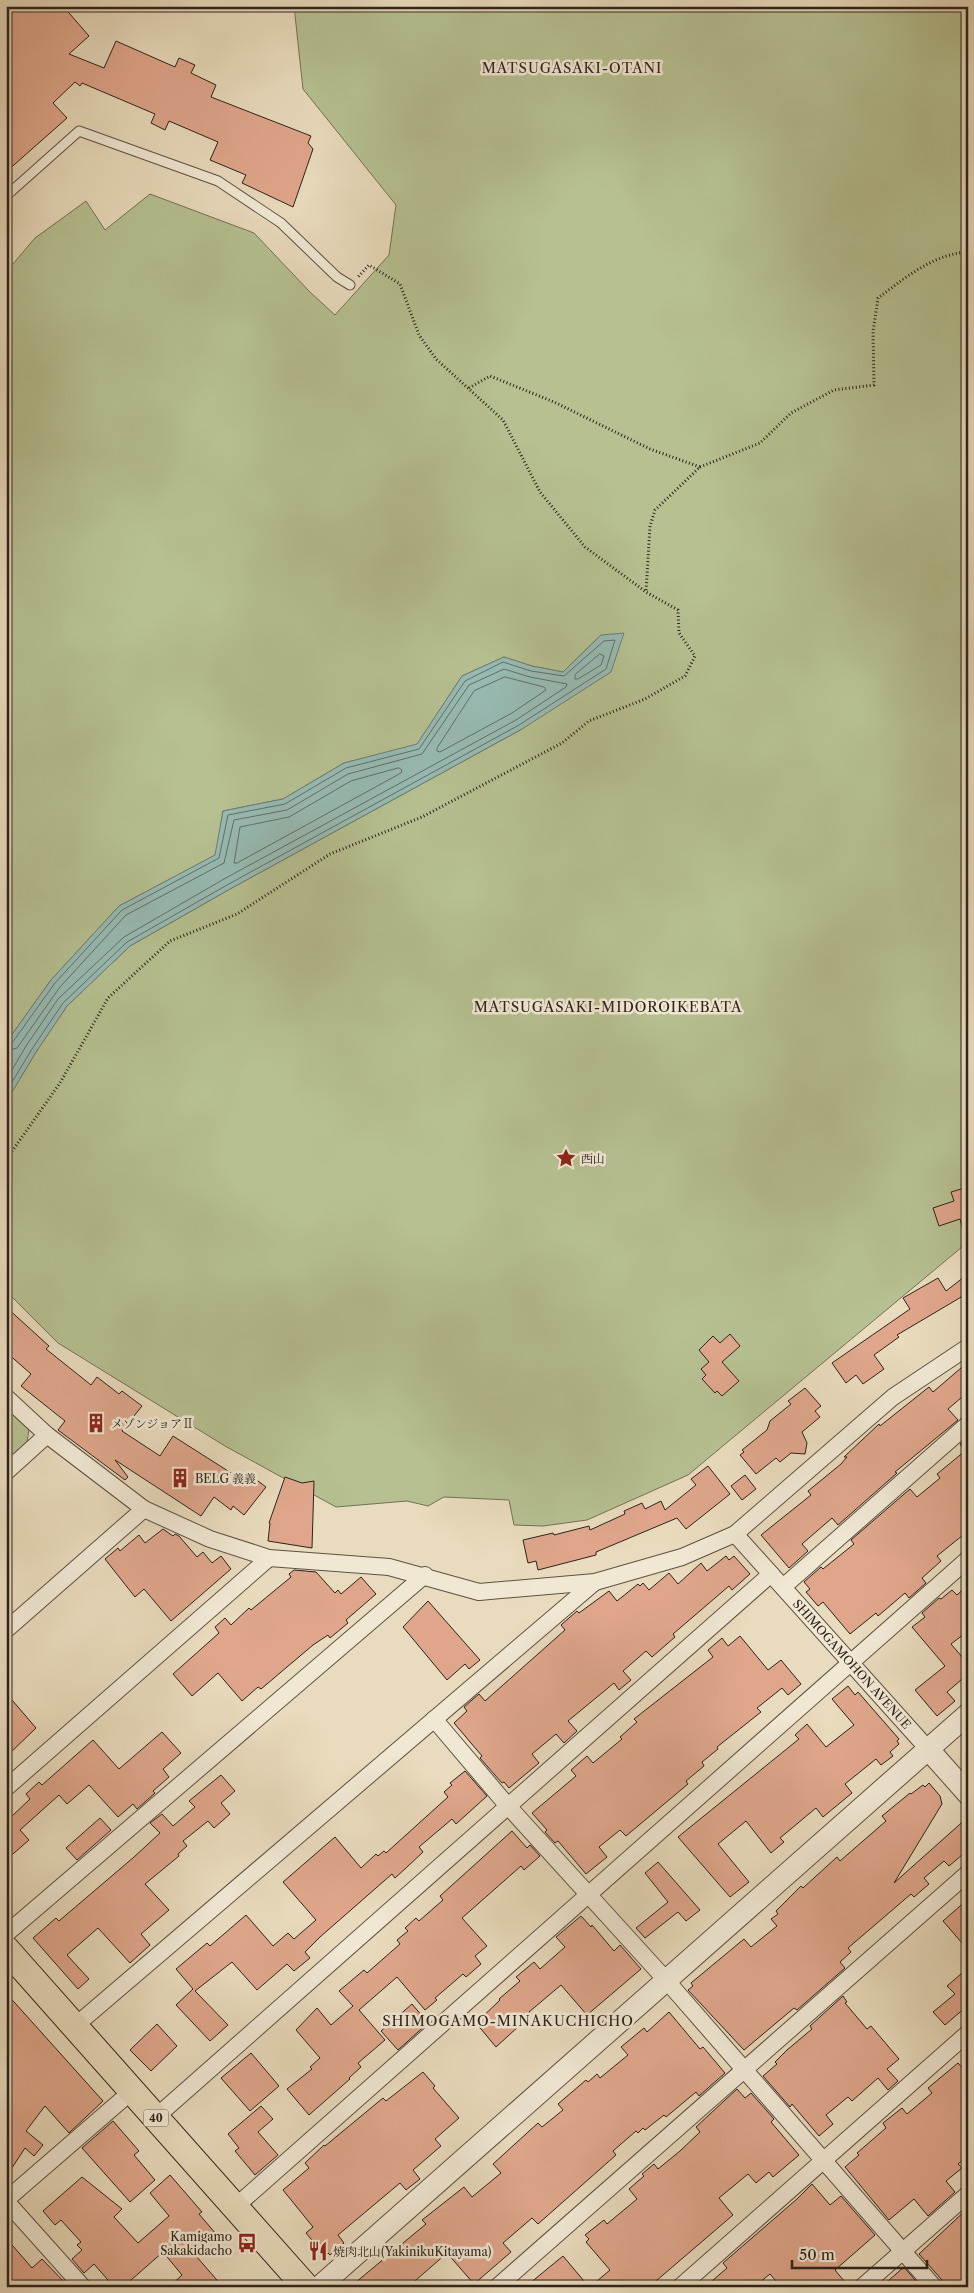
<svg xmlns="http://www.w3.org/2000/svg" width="974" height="2293" font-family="'Libre Caslon Text','Noto Serif JP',serif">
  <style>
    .green { fill: #b6c091; stroke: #727256 }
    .water { fill: #97bbb4; stroke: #6d7e77 }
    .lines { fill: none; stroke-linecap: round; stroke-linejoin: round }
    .shore { stroke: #626f68; stroke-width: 1 }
    .building { fill: #dfa68b; stroke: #2e231c }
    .service-casing { stroke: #5d5144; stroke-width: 11 }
    .minor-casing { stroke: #5d5144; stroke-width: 18 }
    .tertiary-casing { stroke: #5d5144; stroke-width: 23 }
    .primary-casing { stroke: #2e231c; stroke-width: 28 }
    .path { stroke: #2e231c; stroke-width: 3; stroke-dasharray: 1 2.5; stroke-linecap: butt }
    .service { stroke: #f1e8d4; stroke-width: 9 }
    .minor { stroke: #f1e8d4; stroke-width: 16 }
    .tertiary { stroke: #f1e8d4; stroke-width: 21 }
    .primary { stroke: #e9dbbd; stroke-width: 26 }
    .labels { text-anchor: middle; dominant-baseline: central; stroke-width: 5; stroke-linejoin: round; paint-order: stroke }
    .shield { fill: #f1e8d4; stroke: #685e53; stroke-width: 1 }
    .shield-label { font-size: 11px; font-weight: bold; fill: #2e231c }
    .poi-label { font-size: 12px; fill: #2e231c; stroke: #f1e8d4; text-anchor: start }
    .street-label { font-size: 12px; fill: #2e231c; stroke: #f1e8d4 }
    .neighbourhood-label { font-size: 14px; letter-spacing: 1px; fill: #2e231c; stroke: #f1e8d4 }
  </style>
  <rect width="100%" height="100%" fill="#e9dbbd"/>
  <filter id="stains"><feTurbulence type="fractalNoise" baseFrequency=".004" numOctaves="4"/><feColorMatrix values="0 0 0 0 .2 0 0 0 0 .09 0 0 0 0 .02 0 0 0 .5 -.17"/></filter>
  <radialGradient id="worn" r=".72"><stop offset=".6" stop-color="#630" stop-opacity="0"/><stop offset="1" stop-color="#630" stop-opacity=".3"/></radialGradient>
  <g class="green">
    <path d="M294,6H968V1242L688,1475L587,1520L543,1526L514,1525L509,1500L444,1497L428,1506L407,1501L336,1507L225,1446L58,1343L6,1291V1102L36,1052L67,1006L130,946L230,889L522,729L601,635L563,672L532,666L504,657L462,676L417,745L344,763L283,799L223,811L216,855L119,906L51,980L6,1043V272L35,238L86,201L105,230L150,194L254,233L310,292L335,315L389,255L396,205L303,89Z"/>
    <path d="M6,1409L29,1429L27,1443L6,1461Z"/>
  </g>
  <path class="water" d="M624,633L611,672L522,729L230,889L130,946L67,1006L36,1052L6,1102V1043L51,980L119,906L215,855L223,811L283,799L344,763L417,744L462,676L504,657L532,666L563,672L601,635Z"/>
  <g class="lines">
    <g class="shore">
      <path d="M600,654L604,656L601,665L578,679H575V675Z"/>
      <path d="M505,677L544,687L546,690L512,713L440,752L437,751V748L474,691Z"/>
      <path d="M399,768L402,770L401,773L237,863H234L240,827L289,817L351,781Z"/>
      <path d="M6,1045L12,1043L55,983L122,910L219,858L228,815L285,804L346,768L419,749L465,681L503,662L531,671L564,676L604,641L615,640L606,669L519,725L227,885L127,942L63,1003L32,1049L6,1092"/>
      <path d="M6,1051L17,1048L60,987L126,915L224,863L234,820L287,810L348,774L422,754L469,685L504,669L530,677L567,684L566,687L516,720L224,879L124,937L58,999L26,1046L6,1080"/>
    </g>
  </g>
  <g class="building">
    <path d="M6,6H63L89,36L69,54L104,68L116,41L175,67L179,58L195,65L191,73L216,85L211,97L311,136L308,143L313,149L293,207L242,183L246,175L210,160L218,142L169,121L165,130L151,123L155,114L82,83L80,86L75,82L53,103L67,118L6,172Z"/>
    <path d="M968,1187V1233L964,1234L960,1219L939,1226L933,1208L954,1201L951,1192Z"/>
    <path d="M968,1274V1293L897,1335L899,1337L874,1355L884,1369L863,1384L856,1375L846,1383L832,1363L910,1309L903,1298L938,1278L946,1291Z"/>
    <path d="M6,1307L49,1346L46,1349L91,1385L97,1377L119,1394L122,1391L142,1406L122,1431L160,1456L173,1436L239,1478L246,1472L266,1487L244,1515L233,1506L231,1510L214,1497L201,1516L115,1460L128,1477L125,1480L58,1430L65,1421L21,1386L31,1374L6,1352Z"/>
    <path d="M730,1334L740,1346L722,1362L739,1381L722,1396L717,1391L715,1393L702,1379L706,1375L701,1369L709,1362L699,1350L713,1336L720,1343Z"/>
    <path d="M968,1362V1392L948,1409L958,1420L895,1472L897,1473L838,1525L832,1518L802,1544L808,1551L789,1568L761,1535L811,1495L808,1491L841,1464L847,1457H844L879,1424L880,1426L929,1387L933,1392Z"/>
    <path d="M805,1388L821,1406L815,1411L820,1417L802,1432L807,1443L805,1454L791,1453L780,1462L776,1458L756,1474L740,1455L744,1452L742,1450L767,1430L770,1421L791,1404L788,1401Z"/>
    <path d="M968,1438V1531L937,1556L941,1561L922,1578L926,1583L909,1598L905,1593L878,1616L876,1613L850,1634L823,1602L818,1606L806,1592L810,1589L804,1582L821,1567L823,1569L854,1544L851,1540L910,1489L917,1497L940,1478L937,1474L965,1451L960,1444Z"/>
    <path d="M708,1466L730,1494L686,1529L677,1518L596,1552V1555L538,1570L536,1561L528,1563L523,1540L553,1533L554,1535L589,1526L590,1530L625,1514L624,1511L642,1503L645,1509L661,1501L665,1510L696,1485L691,1479Z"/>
    <path d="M745,1475L756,1489L742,1500L731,1486Z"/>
    <path d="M285,1477L302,1483L314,1481L312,1548L268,1541L270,1523H269Z"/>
    <path d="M163,1529L173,1536L175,1534L179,1536L197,1557L203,1552L212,1563L221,1556L231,1569L171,1621L144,1589L135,1597L105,1559L118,1548L120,1551L139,1535L145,1543Z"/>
    <path d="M726,1556L729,1560L734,1556L750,1574L732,1590L729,1586L673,1634L675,1637L652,1657L646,1651L623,1671L631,1680L619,1690L614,1683L568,1721L577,1731L564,1743L556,1734L532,1754L539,1763L509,1788L504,1782L502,1783L480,1758L482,1756L454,1723L467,1711L464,1707L479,1694L485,1701L565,1630L561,1625L577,1611L579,1613L609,1591L617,1601L638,1584L640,1586L643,1583L649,1590L669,1573L678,1584L701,1563L707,1571Z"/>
    <path d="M294,1570L316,1572L335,1593L338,1590L341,1594L361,1577L376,1594L346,1620L348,1623L330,1638L328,1635L313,1645L261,1689L258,1687L242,1701L218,1673L192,1696L173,1674L219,1633L215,1627L225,1618L231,1625L249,1608L251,1610L291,1577L289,1574Z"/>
    <path d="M968,1585V1631L951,1644L968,1664V1674L947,1692L955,1701L937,1716L915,1690L945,1666L912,1627L925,1617L922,1613L939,1598L941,1599L952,1590L957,1595Z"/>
    <path d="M428,1601L480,1660L469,1669L465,1664L447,1680L403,1627Z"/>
    <path d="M740,1636L768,1670L781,1660L801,1684L788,1695L782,1688L757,1708L761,1712L717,1747L718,1749L702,1762L704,1766L686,1781L688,1784L626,1836L620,1830L599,1847L607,1857L586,1874L558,1841L555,1843L545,1832L547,1830L532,1813L576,1776L571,1770L587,1756L593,1763L622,1739L620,1737L637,1722L634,1719L713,1657L708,1650L722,1638L728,1646Z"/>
    <path d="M848,1686L855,1695L858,1692L878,1715L899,1739L897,1741L899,1744L890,1752L893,1756L881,1765L876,1759L845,1784L852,1793L823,1817L816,1808L780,1838L784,1842L771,1853L746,1821L718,1844L749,1882L730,1897L678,1837L799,1739L795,1735L807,1724L826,1747L854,1725L832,1699Z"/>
    <path d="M6,1693L36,1728L6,1757Z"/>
    <path d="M162,1732L181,1753L163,1769L169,1777L153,1791L155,1793L137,1809L133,1804L118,1817L89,1785L67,1804L59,1795L20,1830L29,1840L6,1860V1814L10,1818L30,1799L26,1794L39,1782L42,1785L93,1740L119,1769Z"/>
    <path d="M465,1771L487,1796L456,1824L452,1819L419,1847L423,1852L406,1868L395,1878L392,1874L320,1937L305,1952L310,1958L294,1971L287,1964L257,1990L232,1962L195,1991L228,2025L210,2041L176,2005L193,1989L176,1969L207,1943L210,1946L246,1915L273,1946L288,1933L294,1939L316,1920L283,1882L335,1837L361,1868L376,1854L378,1856L384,1851L386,1853L448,1797L444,1792L452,1785L450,1783Z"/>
    <path d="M221,1775L235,1791L221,1803L230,1814L214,1828L208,1821L183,1841L187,1846L178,1854L179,1856L145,1884L169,1910L141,1934L150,1945L130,1963L98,1928L67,1955L89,1979L78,1989L33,1938L56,1918L59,1921L134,1857L160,1833L150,1823L162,1814L173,1826L195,1807L189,1801Z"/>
    <path d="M929,1783L940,1796L942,1804L894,1883L968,1817V1850L949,1866L944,1861L924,1878L929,1884L914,1897L911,1894L848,1948L851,1952L840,1962L845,1968L797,2010L794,2008L744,2050L688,1990L693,1986L691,1983L744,1939L751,1947L777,1926L771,1919L778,1914L776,1911L801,1886L803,1888L837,1857L840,1861L886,1821L882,1816L910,1793L911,1794L923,1785L925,1787Z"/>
    <path d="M100,1818L111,1830L77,1860L66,1848Z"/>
    <path d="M512,1831L527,1848L530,1845L540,1856L524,1870L521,1866L462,1918L487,1946L475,1956L481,1964L466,1977L463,1974L435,1998L437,2000L425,2010L397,1977L359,2010L385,2040L358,2063L361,2067L349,2078L350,2079L309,2115L287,2089L312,2069L310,2067L320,2058L296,2030L317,2008L331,2025L353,2006L339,1991L364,1970L367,1973L400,1944L397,1940L408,1931L405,1928L416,1918L419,1921L443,1900L440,1896Z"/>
    <path d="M658,1862L700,1910L686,1921L678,1912L645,1938L636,1928L668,1902L645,1873Z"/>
    <path d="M968,1899V1950L943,1921Z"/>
    <path d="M581,1916L591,1927L592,1925L614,1951L620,1945L641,1969L587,2015L561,1985L529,2012L531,2015L496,2047L476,2023L500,2000L499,1999L520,1981L516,1977L534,1962L540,1969L565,1947L556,1937Z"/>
    <path d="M968,1968V2009L966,2007L945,2025L933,2012L955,1994L947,1986Z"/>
    <path d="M6,1993L103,2101L69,2133L45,2106L26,2131L43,2145L34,2156L25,2148L6,2177Z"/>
    <path d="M843,1996L847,2002L845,2003L867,2029L871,2026L899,2059L887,2069L898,2081L888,2090L878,2078L852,2101L848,2097L826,2115L833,2124L819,2136L792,2104L790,2107L763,2076L777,2064L775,2062L787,2050L812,2029L810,2026Z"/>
    <path d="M412,2004L428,2023L398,2050L381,2031Z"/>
    <path d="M669,2012L700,2049L703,2047L725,2073L699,2096L696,2092L666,2117L664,2115L645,2130L643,2128L638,2133L636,2131L613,2151L616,2155L538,2224L532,2218L503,2243L511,2252L474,2284L447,2253L408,2287H350L426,2224L422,2220L464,2187L472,2197L501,2173L493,2164L538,2123L542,2127L563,2110L558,2104L586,2080L588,2082L597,2074L600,2078L628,2055L621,2047L644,2028L647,2032Z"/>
    <path d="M157,2024L177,2046L151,2071L130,2050Z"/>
    <path d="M251,2053L279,2086L250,2111L221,2078Z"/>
    <path d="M958,2063L968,2074V2156L958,2164L962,2168L946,2181L955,2192L928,2216L914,2199L889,2220L845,2167L859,2155L857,2153L886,2128L883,2123L902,2108L907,2114L932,2093L928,2088Z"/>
    <path d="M423,2072L435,2086L433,2088L459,2118L435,2139L441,2146L413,2170L420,2179L406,2190L400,2183L338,2235L344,2243L330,2255L328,2253L325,2256L306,2233L313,2227L283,2190L309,2168L305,2163L324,2145L325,2146L383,2098L386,2101Z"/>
    <path d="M737,2089L745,2098L751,2093L774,2119L771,2122L799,2155L773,2177L769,2172L756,2183L748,2174L719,2198L733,2215L649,2287H590L610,2270L586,2242L589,2239L585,2235L604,2220L607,2224L637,2199L629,2189L644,2176L642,2174L654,2164L658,2169L680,2151L700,2132L696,2127Z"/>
    <path d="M261,2106L273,2119L258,2132L278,2155L255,2175L235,2151L239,2148L228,2134Z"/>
    <path d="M113,2121L139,2151L134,2155L155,2180L130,2202L82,2148Z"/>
    <path d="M170,2175L202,2212L199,2214L216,2234L205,2244L207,2247L196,2256L223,2287H169L182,2275L163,2252L123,2287H114L94,2264L84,2273L72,2259L82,2250L77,2245L81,2242L61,2220L55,2225L43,2211L82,2177L122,2209L114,2217L138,2243L169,2216L150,2193Z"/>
    <path d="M812,2184L830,2205L841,2196L875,2235L835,2270L849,2287H781L770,2274L754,2287H705L727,2268L723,2263L797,2199Z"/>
    <path d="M968,2208V2251L964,2255L968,2260V2287H944L942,2280L919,2254Z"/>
    <path d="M6,2238L32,2268L42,2259L68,2286L6,2287Z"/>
    <path d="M563,2256L589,2287H526L535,2279Z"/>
    <path d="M904,2267L921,2287H881Z"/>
  </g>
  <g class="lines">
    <defs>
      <path id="service" d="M6,196L79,131L218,181L281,223L337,277L350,285"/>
      <g id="minor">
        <path d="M6,1397L47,1435L144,1509L210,1539L269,1558L389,1567L479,1592L595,1582L682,1557L735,1534L893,1397L968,1347"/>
        <path d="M6,1472L47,1435"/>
        <path d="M735,1534L928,1749"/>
        <path d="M783,1587L968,1424"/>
        <path d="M6,1630L144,1509"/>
        <path d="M434,1719L507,1805L666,1980L934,2287"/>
        <path d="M6,1788L269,1558"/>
        <path d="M6,1934L425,1575"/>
        <path d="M75,2026L595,1582"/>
        <path d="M156,2117L771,1574"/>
        <path d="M6,2200L132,2091"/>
        <path d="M6,2201L83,2287"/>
        <path d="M235,2207L968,1559"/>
        <path d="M497,2287L968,1873"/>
        <path d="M680,2287L968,2033"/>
        <path d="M862,2287L968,2194"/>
      </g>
      <g id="tertiary">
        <path d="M928,1749L968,1794"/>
        <path d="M319,2287L968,1714"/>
      </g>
      <path id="primary" d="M6,1949L306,2287"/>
    </defs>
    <use href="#service" class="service-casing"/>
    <use href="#minor" class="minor-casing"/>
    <use href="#tertiary" class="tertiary-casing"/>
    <use href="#primary" class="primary-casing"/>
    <g class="path">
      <path d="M469,388L490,376L554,402L650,449L700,467L655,510L650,526L646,592"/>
      <path d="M700,467L760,443L791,413L834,390L874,385L873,332L878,298C905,278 933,254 968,252"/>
      <path d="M6,1164L8,1157L60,1083L108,998L170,941L237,914L330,854L422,817L562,743L589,721L645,699L685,676L695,656L679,633L678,610L646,592L585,547L540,492L503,420L436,359L419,335L400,284L369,265L358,277"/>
    </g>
    <use href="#service" class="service"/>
    <use href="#minor" class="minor"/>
    <use href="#tertiary" class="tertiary"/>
    <use href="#primary" class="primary"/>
  </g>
  <defs>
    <symbol id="sight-bare" viewBox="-9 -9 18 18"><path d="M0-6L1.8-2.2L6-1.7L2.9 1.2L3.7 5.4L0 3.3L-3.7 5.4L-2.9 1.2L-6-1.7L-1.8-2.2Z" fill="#8f2418" stroke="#f1e8d4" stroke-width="2.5" paint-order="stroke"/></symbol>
    <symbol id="building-bare" viewBox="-9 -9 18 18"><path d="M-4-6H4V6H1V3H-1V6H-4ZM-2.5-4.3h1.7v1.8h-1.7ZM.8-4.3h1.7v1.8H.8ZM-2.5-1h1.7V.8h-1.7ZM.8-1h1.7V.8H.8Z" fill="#8f2418" stroke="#f1e8d4" stroke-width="2.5" paint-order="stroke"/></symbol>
    <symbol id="bus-bare" viewBox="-9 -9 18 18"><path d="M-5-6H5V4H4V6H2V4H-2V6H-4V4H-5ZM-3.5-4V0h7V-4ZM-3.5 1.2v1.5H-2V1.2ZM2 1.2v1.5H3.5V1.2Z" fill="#8f2418" stroke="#f1e8d4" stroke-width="2.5" paint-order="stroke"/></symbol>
    <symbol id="restaurant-bare" viewBox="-9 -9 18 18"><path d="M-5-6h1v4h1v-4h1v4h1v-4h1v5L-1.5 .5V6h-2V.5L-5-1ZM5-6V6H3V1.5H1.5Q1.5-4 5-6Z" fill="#8f2418" stroke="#f1e8d4" stroke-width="2.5" paint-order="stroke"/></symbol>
  </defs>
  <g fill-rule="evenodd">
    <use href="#sight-bare" x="552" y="1144" width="28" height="28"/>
    <use href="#building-bare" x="82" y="1409" width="28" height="28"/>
    <use href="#building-bare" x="166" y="1464" width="28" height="28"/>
    <use href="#bus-bare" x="233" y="2229" width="28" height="28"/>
    <use href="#restaurant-bare" x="304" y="2237" width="28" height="28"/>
  </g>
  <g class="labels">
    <rect class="shield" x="143.5" y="2109.5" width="25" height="17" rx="4"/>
    <g class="shield-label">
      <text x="156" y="2118">40</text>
    </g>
    <g class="poi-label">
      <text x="581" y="1158">西山</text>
      <text x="111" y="1423">メゾンジョアⅡ</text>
      <text x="195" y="1478">BELG 義義</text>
      <text x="232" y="2236" text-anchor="end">Kamigamo<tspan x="232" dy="14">Sakakidacho</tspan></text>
      <text x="333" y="2251">焼肉北山(YakinikuKitayama)</text>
    </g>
    <g class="street-label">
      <text transform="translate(852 1664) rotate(48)">SHIMOGAMOHON AVENUE</text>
    </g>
    <g class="neighbourhood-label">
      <text x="572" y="68">MATSUGASAKI-OTANI</text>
      <text x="608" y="1007">MATSUGASAKI-MIDOROIKEBATA</text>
      <text x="508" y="2021">SHIMOGAMO-MINAKUCHICHO</text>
    </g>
  </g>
  <rect width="974" height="2293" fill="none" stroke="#e9dbbd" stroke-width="25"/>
  <rect x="8" y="8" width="959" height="2278" fill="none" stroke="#2e231c" stroke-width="2.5"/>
  <rect x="12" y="12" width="949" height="2268" fill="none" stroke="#2e231c"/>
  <path d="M792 2260v8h135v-8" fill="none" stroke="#2e231c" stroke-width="2.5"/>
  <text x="799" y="2260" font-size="15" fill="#2e231c" stroke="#f1e8d4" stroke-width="4" paint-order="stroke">50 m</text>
  <rect width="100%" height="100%" filter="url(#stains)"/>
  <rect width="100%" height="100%" fill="url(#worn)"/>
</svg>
